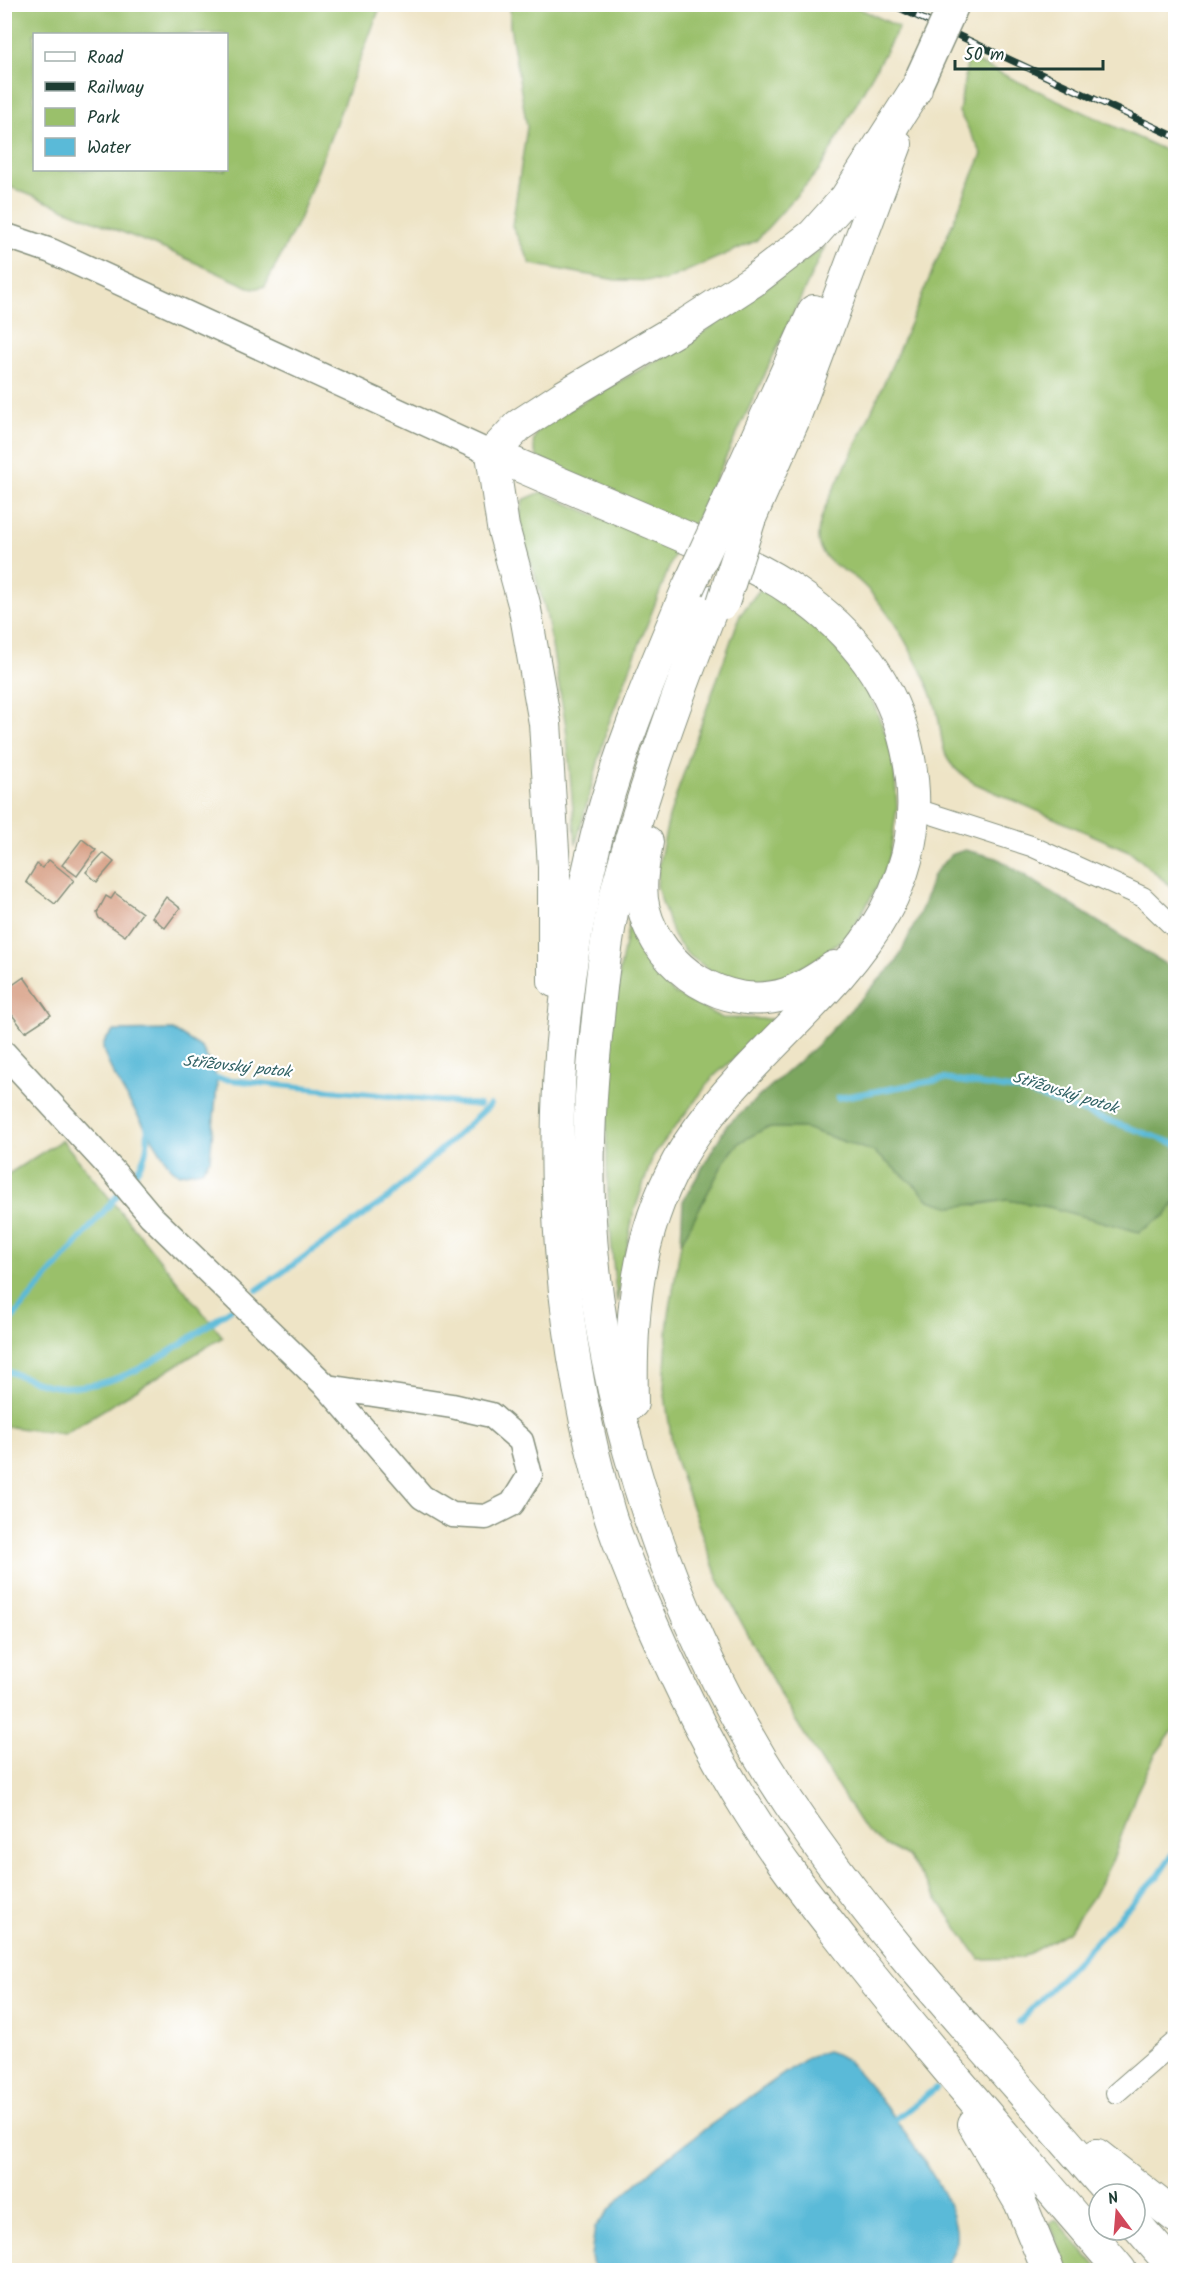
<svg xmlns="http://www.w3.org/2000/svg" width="1180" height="2275" font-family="Kalam,sans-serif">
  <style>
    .green { fill: #9ac06b; stroke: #5c7e50; stroke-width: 1.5; fill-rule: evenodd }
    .forest { fill: #7ba65f; stroke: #4d724a; stroke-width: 1.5 }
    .water { fill: #5abad8; stroke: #3c7c86; stroke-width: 1.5 }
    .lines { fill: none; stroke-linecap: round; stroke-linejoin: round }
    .stream { stroke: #5abad8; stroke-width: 6 }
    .building { fill: #d4987b }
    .minor-casing { stroke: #86907d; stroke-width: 22 }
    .tertiary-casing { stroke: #86907d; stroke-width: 27 }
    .trunk-casing { stroke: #86907d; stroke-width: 34 }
    .minor { stroke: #fff; stroke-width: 20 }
    .tertiary { stroke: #fff; stroke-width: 24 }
    .trunk { stroke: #fff; stroke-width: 32 }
    .rail-casing { stroke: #1f3d34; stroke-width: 7 }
    .rail { stroke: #fff; stroke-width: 4.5; stroke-dasharray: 14; stroke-linecap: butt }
    .primary-bridge-casing { stroke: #86907d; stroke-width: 33; stroke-linecap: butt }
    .trunk-bridge-casing { stroke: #86907d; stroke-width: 34; stroke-linecap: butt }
    .primary-bridge { stroke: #fff; stroke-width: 30 }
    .trunk-bridge { stroke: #fff; stroke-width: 32 }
    .labels { text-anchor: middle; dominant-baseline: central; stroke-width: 4.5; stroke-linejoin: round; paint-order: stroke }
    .water-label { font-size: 16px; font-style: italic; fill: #316265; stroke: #fff }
  </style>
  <rect width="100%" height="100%" fill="#fff"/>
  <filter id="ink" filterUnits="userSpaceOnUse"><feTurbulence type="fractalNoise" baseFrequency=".0167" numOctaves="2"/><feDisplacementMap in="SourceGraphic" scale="12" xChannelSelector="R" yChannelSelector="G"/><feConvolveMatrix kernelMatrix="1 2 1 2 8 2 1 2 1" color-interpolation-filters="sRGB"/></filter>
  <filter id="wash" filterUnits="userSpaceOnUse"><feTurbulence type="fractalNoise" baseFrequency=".008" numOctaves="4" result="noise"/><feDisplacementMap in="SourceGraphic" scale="24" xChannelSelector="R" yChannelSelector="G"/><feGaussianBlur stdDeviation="1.35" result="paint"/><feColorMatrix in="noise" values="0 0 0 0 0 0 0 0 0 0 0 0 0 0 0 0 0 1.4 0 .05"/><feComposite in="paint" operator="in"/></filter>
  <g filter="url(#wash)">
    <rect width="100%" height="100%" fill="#eee4c6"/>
    <g class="green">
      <path d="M5,4L381,5L299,220L265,286L253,289L174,253L5,185ZM226,34V170H34V34Z"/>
      <path d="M510,5H852L899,27L820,169L756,241L664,281L616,280L531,264L512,226L527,127L510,26Z"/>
      <path d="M968,58L1175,155V890L1131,852L974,783C940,761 945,753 938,716C935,700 926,680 918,665C903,635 884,603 858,580C845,569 825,564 819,545C812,523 840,478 850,457C898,358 938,255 982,154L959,112Z"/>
      <path d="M825,246L693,527L538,458C529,443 534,435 544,423L685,345Z"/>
      <path d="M541,492L676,550L608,725L576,844L566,726L546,612L523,536L520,516L523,500Z"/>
      <path d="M760,589L808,622L832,643L870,695L888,740L894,763L897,807L890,855L882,879L850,933L815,960L782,978L746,981L714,973L687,954L673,936L657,887L658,867L669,817L682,778L740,615Z"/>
      <path d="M629,922L650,971L675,994L722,1018L771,1019L764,1033L714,1076L653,1156L633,1215L617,1303C608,1217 602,1127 610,1039C613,1000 622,961 629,922Z"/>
      <path d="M765,1128H805L874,1152L916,1186L929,1200L977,1205L1007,1200L1049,1207L1139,1232L1166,1215L1175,1202V1728L1155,1755L1136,1794L1113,1859L1093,1897L1068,1932L1021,1958L979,1959L908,1857L885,1845L865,1830L787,1707L718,1579L674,1457L664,1388L668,1320L681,1243L725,1160L740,1142Z"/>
      <path d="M62,1140L223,1337L64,1434L4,1426L5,1176Z"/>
      <path d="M1056,2220L1099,2270H1067L1050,2223Z"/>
    </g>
    <path class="forest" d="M965,850L997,858L1170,967L1175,975V1202L1166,1215L1139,1232L1049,1207L1007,1200L952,1207L929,1200L916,1186L874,1152L805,1128H766L740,1142L725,1160L681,1243L683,1201L727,1125L816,1046L897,961L923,906L933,875L950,855Z"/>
    <g class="water">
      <path d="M173,1030L202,1048L215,1073L217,1086L210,1159L202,1170L179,1174L170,1167C158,1146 102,1064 103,1046C104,1039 110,1035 114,1031Z"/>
      <path d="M827,2051C834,2053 841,2056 847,2061C874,2086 950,2190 955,2224C959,2243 954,2255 943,2270H594L591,2256L595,2227L620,2198L661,2162L709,2126L808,2057Z"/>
    </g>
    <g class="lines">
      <g class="stream">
        <path d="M211,1078L479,1105"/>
        <path d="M838,1098L944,1079L1023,1091L1176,1144"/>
        <path d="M129,1181C145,1162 150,1148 147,1123"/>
        <path d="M257,1290L388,1198L490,1105"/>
        <path d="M4,1328L123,1189"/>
        <path d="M4,1370C20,1375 37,1384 53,1386C121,1394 178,1346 231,1309"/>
        <path d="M1019,2022L1157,1877L1176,1849"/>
        <path d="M889,2124L936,2088"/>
      </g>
    </g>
    <g id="blocks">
      <g class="building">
        <path d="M82,839L96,850L77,876L62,865Z"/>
        <path d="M103,853L114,862L97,882L86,872Z"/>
        <path d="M49,860L74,880L55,904L26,882L37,864L42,868Z"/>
        <path d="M115,893L142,913L125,936L99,918L97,913L106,896L111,899Z"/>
        <path d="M166,897L180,908L165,928L152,917Z"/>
        <path d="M24,977L51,1015L25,1032L4,1004V991Z"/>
      </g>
    </g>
  </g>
  <g filter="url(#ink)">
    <use href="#blocks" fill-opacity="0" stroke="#86907d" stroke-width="1.5"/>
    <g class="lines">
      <defs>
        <g id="minor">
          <path d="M913,808L1031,846L1143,897L1176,929"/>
          <path d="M1116,2093L1176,2041"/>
        </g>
        <g id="tertiary">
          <path d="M4,235L51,251L492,454"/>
          <path d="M4,1053L114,1172L151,1216L327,1387L422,1497L452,1515L486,1517L512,1504L530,1475L521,1441L491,1415L452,1406L327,1387"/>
        </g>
        <g id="trunk">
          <path d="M492,454C551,479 610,505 669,530C712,549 756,565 795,592C851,630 892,682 907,749C951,945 758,1019 678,1161C636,1236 630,1319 632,1403"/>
          <path d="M492,454L503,527L524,604L545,723L554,867V981"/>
          <path d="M492,454L518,426L564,396L688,323L753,281L813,235L846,198L916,89"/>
          <path d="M725,508L814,311"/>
          <path d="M750,518L793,421L896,144"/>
          <path d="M688,588C654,669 619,750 597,835C540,1057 545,1293 609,1513C618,1543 631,1572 642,1601C674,1676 709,1750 753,1818C781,1863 815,1905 848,1947C935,2058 1029,2163 1120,2270"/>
          <path d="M715,600C678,693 643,789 618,886C607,928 602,974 598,1018C591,1080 587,1141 589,1204C598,1411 674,1631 789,1803C883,1943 1002,2066 1111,2194"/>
          <path d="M647,842C643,864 638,888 644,910C659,969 726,1013 786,994C804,988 819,978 834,967"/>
          <path d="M974,2124L1020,2202L1048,2270"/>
          <path d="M1097,2155L1176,2217"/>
          <path d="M1135,2223L1176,2270"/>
        </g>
      </defs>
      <use href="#minor" class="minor-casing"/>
      <use href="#tertiary" class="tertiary-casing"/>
      <use href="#trunk" class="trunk-casing"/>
      <use href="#minor" class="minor"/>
      <use href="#tertiary" class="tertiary"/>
      <use href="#trunk" class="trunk"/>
      <defs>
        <path id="rail" d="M891,4L1176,137"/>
      </defs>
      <use href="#rail" class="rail-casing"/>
      <use href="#rail" class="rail"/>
      <defs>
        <path id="primary-bridge" d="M918,83L954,4"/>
        <g id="trunk-bridge">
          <path d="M688,588L725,508"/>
          <path d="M723,603L750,518"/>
        </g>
      </defs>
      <use href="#primary-bridge" class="primary-bridge-casing"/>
      <use href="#trunk-bridge" class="trunk-bridge-casing"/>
      <use href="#primary-bridge" class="primary-bridge"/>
      <use href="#trunk-bridge" class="trunk-bridge"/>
    </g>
  </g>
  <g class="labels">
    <g class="water-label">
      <text transform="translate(237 1067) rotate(6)">Střížovský potok</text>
      <text transform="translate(1065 1093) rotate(17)">Střížovský potok</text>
    </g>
  </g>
  <rect width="1180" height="2275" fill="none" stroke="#fff" stroke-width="24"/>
  <rect x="33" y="33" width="195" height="138" fill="#ffffff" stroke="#a5b1ae" stroke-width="1.5"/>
  <rect x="45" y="52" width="30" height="9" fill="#ffffff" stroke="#a5b1ae" stroke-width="1.5"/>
  <text x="87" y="63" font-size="18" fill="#1f3d34">Road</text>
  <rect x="45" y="82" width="30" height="9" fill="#1f3d34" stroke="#a5b1ae" stroke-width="1.5"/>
  <text x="87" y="93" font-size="18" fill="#1f3d34">Railway</text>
  <rect x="45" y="108" width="30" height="18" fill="#9ac06b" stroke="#a5b1ae" stroke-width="1.5"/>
  <text x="87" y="123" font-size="18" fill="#1f3d34">Park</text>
  <rect x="45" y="138" width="30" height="18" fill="#5abad8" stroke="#a5b1ae" stroke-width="1.5"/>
  <text x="87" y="153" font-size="18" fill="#1f3d34">Water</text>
  <g transform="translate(1117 2212) rotate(344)"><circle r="28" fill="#ffffff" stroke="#a5b1ae" stroke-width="1.5"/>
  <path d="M0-4.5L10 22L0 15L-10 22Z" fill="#d1495b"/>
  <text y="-9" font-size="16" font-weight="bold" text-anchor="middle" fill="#1f3d34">N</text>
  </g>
  <path d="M955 60v9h148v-9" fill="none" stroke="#1f3d34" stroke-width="3"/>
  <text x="964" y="60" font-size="18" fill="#1f3d34" stroke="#ffffff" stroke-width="4.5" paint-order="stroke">50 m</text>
</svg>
